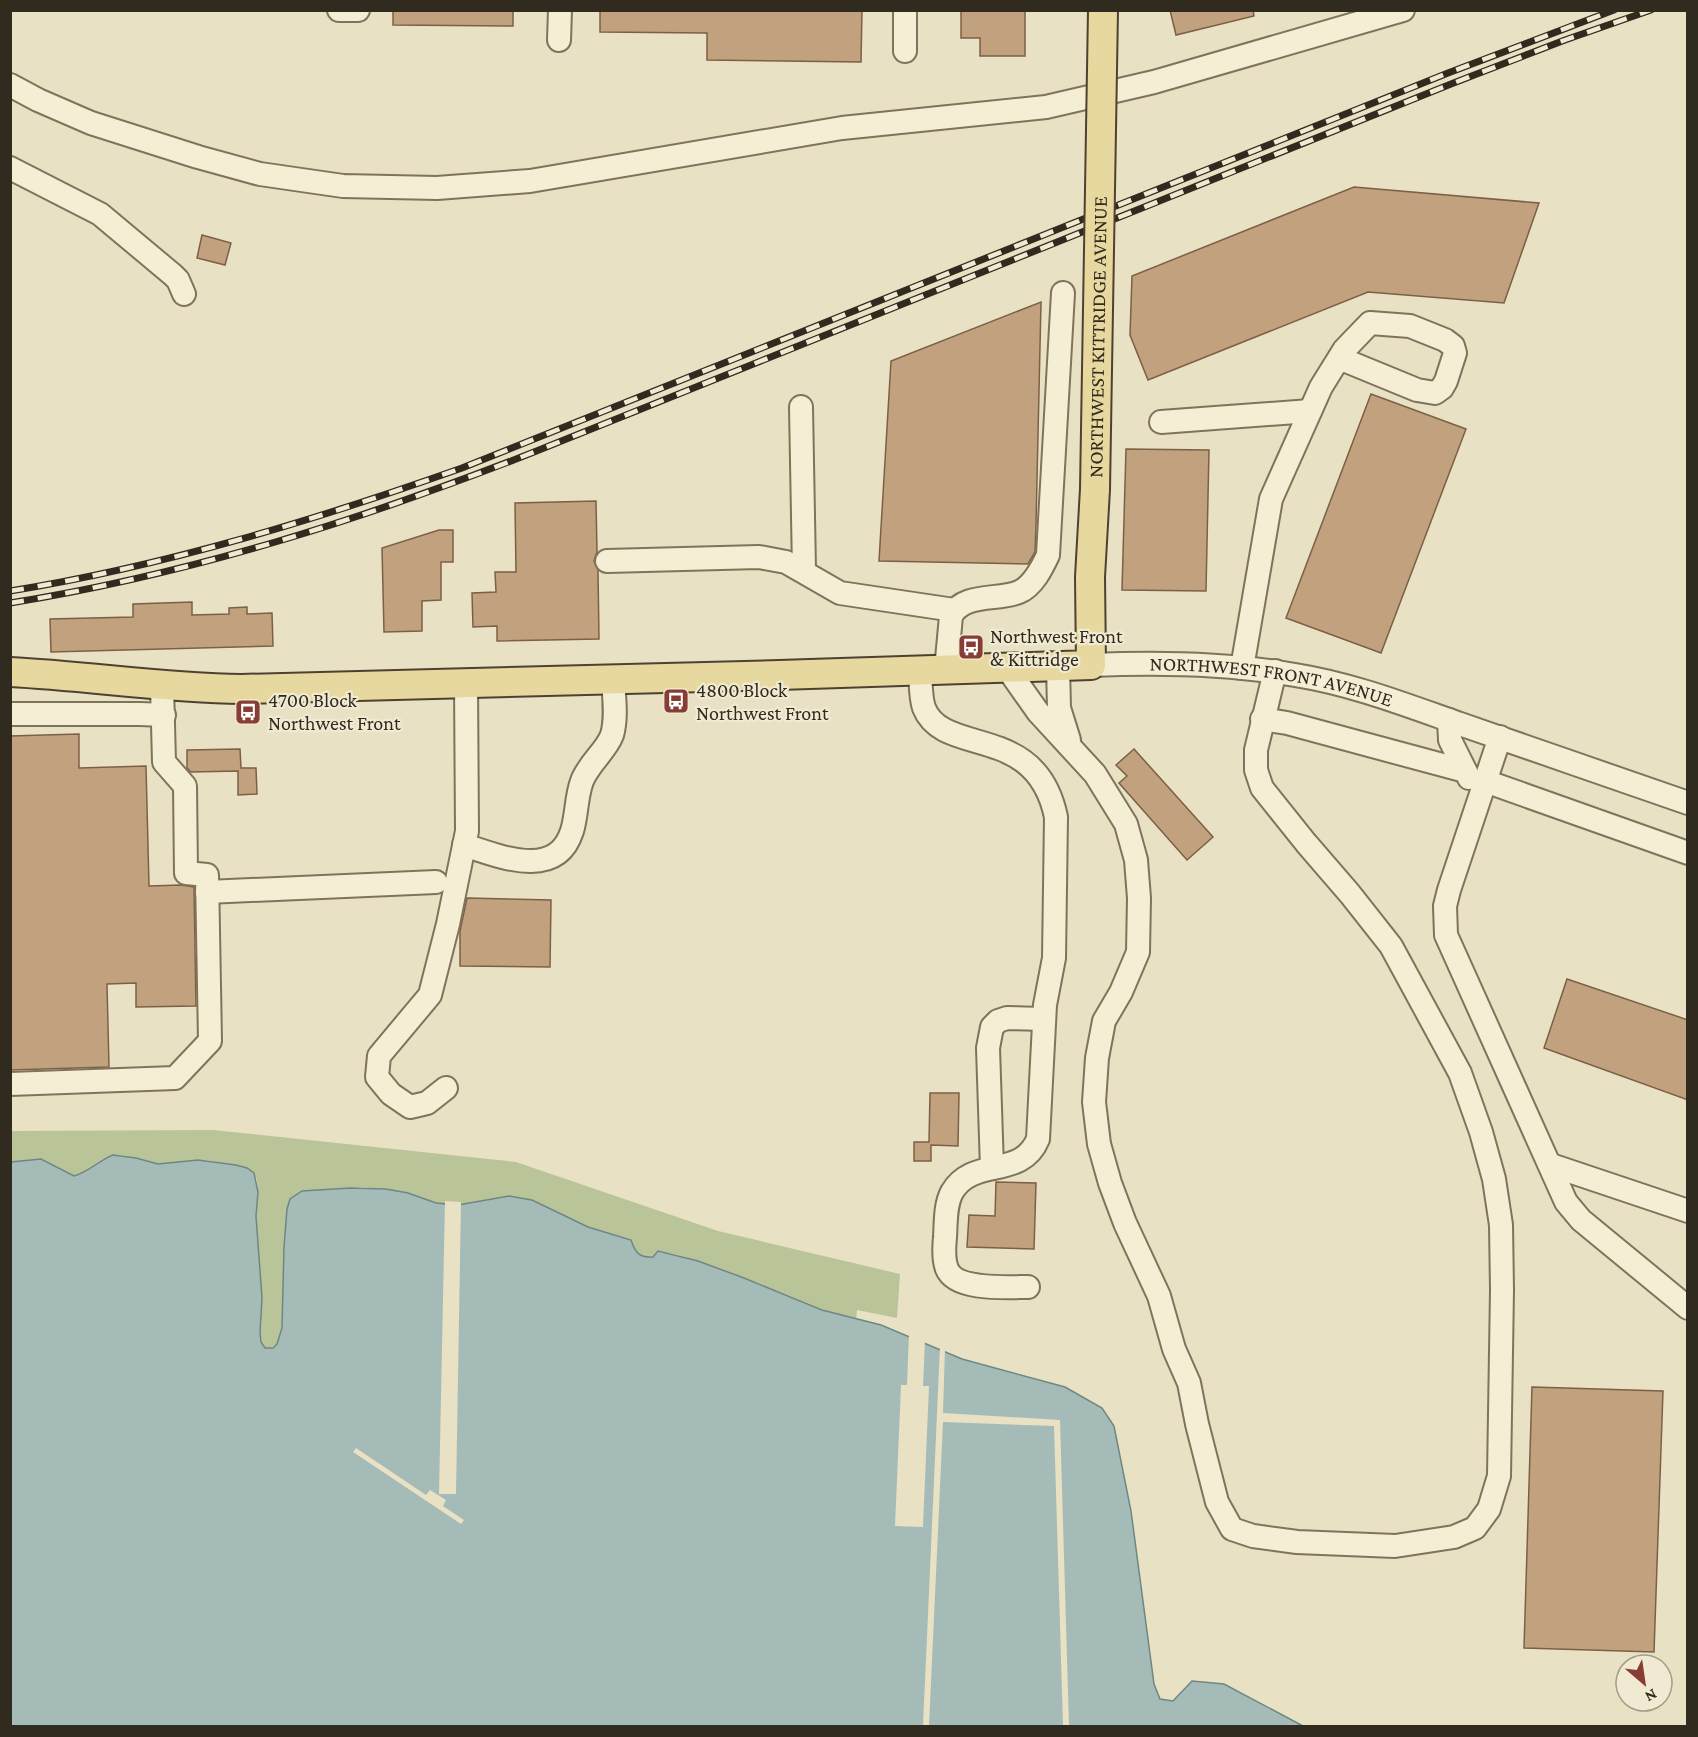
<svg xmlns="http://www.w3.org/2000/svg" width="1698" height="1737" font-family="'Crimson Pro',serif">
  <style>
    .green { fill: #bac499 }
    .water { fill: #a5bbb7; stroke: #6d8884; stroke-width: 1.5 }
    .pier { fill: #e8e1c3 }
    .building { fill: #c1a17e; stroke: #7c6045; stroke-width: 1.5 }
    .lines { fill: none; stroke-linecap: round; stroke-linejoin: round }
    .minor-casing { stroke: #80735c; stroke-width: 26 }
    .major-casing { stroke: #4e4130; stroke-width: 32 }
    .minor { stroke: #f4eed5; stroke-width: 22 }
    .major { stroke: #e7d89f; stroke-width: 28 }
    .rail-casing { stroke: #312a1e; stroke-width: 7 }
    .rail { stroke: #f0ead2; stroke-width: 4.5; stroke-dasharray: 14; stroke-linecap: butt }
    .major-bridge-casing { stroke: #4e4130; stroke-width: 32; stroke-linecap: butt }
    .major-bridge { stroke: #e7d89f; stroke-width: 28 }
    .labels { text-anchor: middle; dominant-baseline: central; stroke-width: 4.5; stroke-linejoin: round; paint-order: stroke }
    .street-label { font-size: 20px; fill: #312a1e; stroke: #f0ead2 }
    .poi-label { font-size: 20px; fill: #312a1e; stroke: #f0ead2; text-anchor: start }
  </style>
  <rect width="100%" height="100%" fill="#e8e1c3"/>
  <path class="green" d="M213,1130L516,1162L718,1231L900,1274L897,1318L857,1310L856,1320C832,1315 811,1304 788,1295C758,1283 728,1271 698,1261C691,1259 673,1253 667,1253C647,1255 640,1266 631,1240L588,1227L532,1200L509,1196L458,1205L436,1203L408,1193L363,1187L350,1188L286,1223L282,1328C279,1338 278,1350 264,1348L261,1342L260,1333L262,1298L256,1215L258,1192L257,1180L254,1173C238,1166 214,1159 196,1160C184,1160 171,1164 159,1164C145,1163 130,1154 114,1155C101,1156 88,1172 74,1176L41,1160L11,1162V1131Z"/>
  <path class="water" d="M113,1155L136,1158L158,1164L198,1160L236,1165L247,1168L254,1173L258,1192L256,1216L262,1298L260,1333L261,1342L265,1348H273L277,1344L282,1328L284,1247L287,1209L290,1199L302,1191L350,1188L386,1189L408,1193L436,1203L458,1205L509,1196L532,1200L588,1227L631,1240C635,1252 639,1258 653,1257L658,1251L698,1261L744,1278L822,1310L881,1325L962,1359L1065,1387L1102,1408L1114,1426L1131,1511L1154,1684L1160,1699L1173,1701L1192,1681L1224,1684L1303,1726H11V1162L41,1159L74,1176C89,1172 99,1160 113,1155Z"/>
  <g class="pier">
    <path d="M445,1201L461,1202L456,1494H439Z"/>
    <path d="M909,1333L925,1340L923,1386H929L923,1527L895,1526L901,1385H907Z"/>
    <path d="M940,1346L945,1349L943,1413L1060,1420L1069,1726H1063L1054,1426L943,1422L929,1726H923Z"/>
    <path d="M356,1448L426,1495L430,1490L446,1500L443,1506L464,1520L461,1524L353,1452Z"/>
  </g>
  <g class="building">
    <path d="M393,10H513V26L393,25Z"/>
    <path d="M600,10H862L861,62L707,60V33L600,32Z"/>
    <path d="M961,10H1025V56H980V38H961Z"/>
    <path d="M1170,10H1253L1254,16L1176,35Z"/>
    <path d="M1354,187L1539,203L1504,303L1368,292L1148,380L1130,335L1132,276Z"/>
    <path d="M202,235L231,243L225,265L197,258Z"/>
    <path d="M1041,302L1036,524L1035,552L1028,564L879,561L891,361Z"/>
    <path d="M1371,394L1466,429L1381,653L1286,618Z"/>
    <path d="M1126,449L1209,450L1206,591L1122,590Z"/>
    <path d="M596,501L597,552L594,561L598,570L599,639L497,641V626L473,627L472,593L496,592L495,572H516L515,503Z"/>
    <path d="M439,530H453V562H441V600L422,601V631L384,632L382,548Z"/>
    <path d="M192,602V615L229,614V608L247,607V614L272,613L273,646L51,652L50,619L133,617V604Z"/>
    <path d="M79,734V768L146,766L149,886L181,885L194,887L196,1006L136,1007V983L107,984L109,1067L10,1070V736Z"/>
    <path d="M240,749L241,768H256L257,794L238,795V771L191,772L187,768V750Z"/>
    <path d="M1134,749L1213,837L1187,860L1119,783L1127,776L1116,765Z"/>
    <path d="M467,898L551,900L550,967L460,966V931Z"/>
    <path d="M1567,979L1688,1020V1100L1544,1048Z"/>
    <path d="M930,1093H959L958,1146L931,1145V1161H914V1142H929Z"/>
    <path d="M996,1182L1036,1183L1034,1249L967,1247L969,1215L995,1216Z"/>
    <path d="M1532,1387L1663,1391L1654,1652L1524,1648Z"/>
  </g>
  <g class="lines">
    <defs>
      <g id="minor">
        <path d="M339,10H358"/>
        <path d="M559,40L560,10"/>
        <path d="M905,51V10"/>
        <path d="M10,85L38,100L91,123L198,157L260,174L343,186L437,188L530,181L842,128L1046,107L1154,82L1403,10"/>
        <path d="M10,168L100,214L173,275L178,280L184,294"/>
        <path d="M801,407L804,570"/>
        <path d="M1161,422L1310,411"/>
        <path d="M607,561L759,557L786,562L840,593L954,610"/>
        <path id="s1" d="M1091,665C1159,662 1228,663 1295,675C1352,684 1406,705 1460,724C1536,750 1612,777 1688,803"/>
        <path d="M1058,666L1059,708L1069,740"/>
        <path d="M1007,668L1038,712L1095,774L1126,824L1136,860L1139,898L1138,952L1121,992L1104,1021L1097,1058L1094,1102L1099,1144L1110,1183L1125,1223L1159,1296L1174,1349L1189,1383L1197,1424L1217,1502L1232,1529L1253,1536L1297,1542L1395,1546L1454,1537L1475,1528L1489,1509L1499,1476L1502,1290L1501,1225L1494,1179L1481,1132L1460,1073L1391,946L1350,894L1306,843L1262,788L1256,770V750L1275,671"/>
        <path d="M1242,668L1271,499L1321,387L1344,350L1370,323L1410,326L1445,340L1453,346L1455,353L1446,381L1442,388L1435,393L1417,390L1339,358"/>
        <path d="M920,670C921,682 920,696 924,708C944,758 1036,721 1056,817L1054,958L1045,1005L1038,1139C1021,1180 973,1156 952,1192C945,1205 946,1222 945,1237C944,1247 943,1259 947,1269C956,1291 1008,1287 1028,1287"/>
        <path d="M946,670L951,616C964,592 998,601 1019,592C1033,586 1042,568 1048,555L1063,293"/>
        <path d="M10,714H140L164,715"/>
        <path d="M1262,719L1287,723L1465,771"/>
        <path d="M1449,720L1450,740L1469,778"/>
        <path d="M1500,737L1449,890L1445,906L1446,935L1566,1202L1581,1220L1688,1308"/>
        <path d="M1485,781L1688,853"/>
        <path d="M464,845C499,856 556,881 572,831C577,815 576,797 582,781C589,763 606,751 612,735C617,718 614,697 613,680"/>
        <path d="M207,892L436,882"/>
        <path d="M10,1084L175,1078L210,1041L207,875L186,873L185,786L164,762L162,686"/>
        <path d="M446,1088L427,1103L410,1107L391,1094L377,1077L379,1056L430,995L448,924L467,831L466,683"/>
        <path d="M1551,1165L1688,1211"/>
        <path d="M992,1168L988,1048L992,1027L998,1021L1007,1018L1044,1019"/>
      </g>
      <path id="major" d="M10,672C88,676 164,688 241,689L779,675L1091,665L1090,577L1095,489"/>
    </defs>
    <use href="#minor" class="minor-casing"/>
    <use href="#major" class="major-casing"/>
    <use href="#minor" class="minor"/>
    <use href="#major" class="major"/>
    <defs>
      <g id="rail">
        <path d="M10,591C165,566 315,520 462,468L1448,73L1614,10"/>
        <path d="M10,603C191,574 364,519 534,452L1451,84L1565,40L1651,10"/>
      </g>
    </defs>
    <use href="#rail" class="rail-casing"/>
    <use href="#rail" class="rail"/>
    <defs>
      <g id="major-bridge">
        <path id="s2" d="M1095,489L1103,10"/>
      </g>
    </defs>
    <use href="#major-bridge" class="major-bridge-casing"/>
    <use href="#major-bridge" class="major-bridge"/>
  </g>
  <defs>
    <symbol id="bus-square" viewBox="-11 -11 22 22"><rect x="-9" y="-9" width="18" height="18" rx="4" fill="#873c34" stroke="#f0ead2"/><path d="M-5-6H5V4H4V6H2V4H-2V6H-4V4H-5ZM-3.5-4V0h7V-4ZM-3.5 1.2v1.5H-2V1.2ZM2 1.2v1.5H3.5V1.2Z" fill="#fff"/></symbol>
  </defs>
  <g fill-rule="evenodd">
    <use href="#bus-square" x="956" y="632" width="30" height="30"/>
    <use href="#bus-square" x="661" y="686" width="30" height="30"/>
    <use href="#bus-square" x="233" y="697" width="30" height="30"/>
  </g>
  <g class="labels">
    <g class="street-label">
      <text stroke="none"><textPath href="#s2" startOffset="152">NORTHWEST KITTRIDGE AVENUE</textPath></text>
      <text stroke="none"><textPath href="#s1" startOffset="182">NORTHWEST FRONT AVENUE</textPath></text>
    </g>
    <g class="poi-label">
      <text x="990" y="636">Northwest Front<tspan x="990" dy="23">&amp; Kittridge</tspan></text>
      <text x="696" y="690">4800 Block<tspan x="696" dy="23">Northwest Front</tspan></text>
      <text x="268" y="700">4700 Block<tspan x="268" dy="23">Northwest Front</tspan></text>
    </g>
  </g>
  <rect width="1698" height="1737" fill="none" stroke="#312a1e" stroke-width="24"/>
  <g transform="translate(1644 1683) rotate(151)"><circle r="28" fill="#f0ead2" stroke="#a49d8a" stroke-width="1.5"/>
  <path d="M0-4.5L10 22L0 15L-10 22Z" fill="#873c34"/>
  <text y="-9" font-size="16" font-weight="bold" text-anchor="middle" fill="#312a1e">N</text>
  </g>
</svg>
